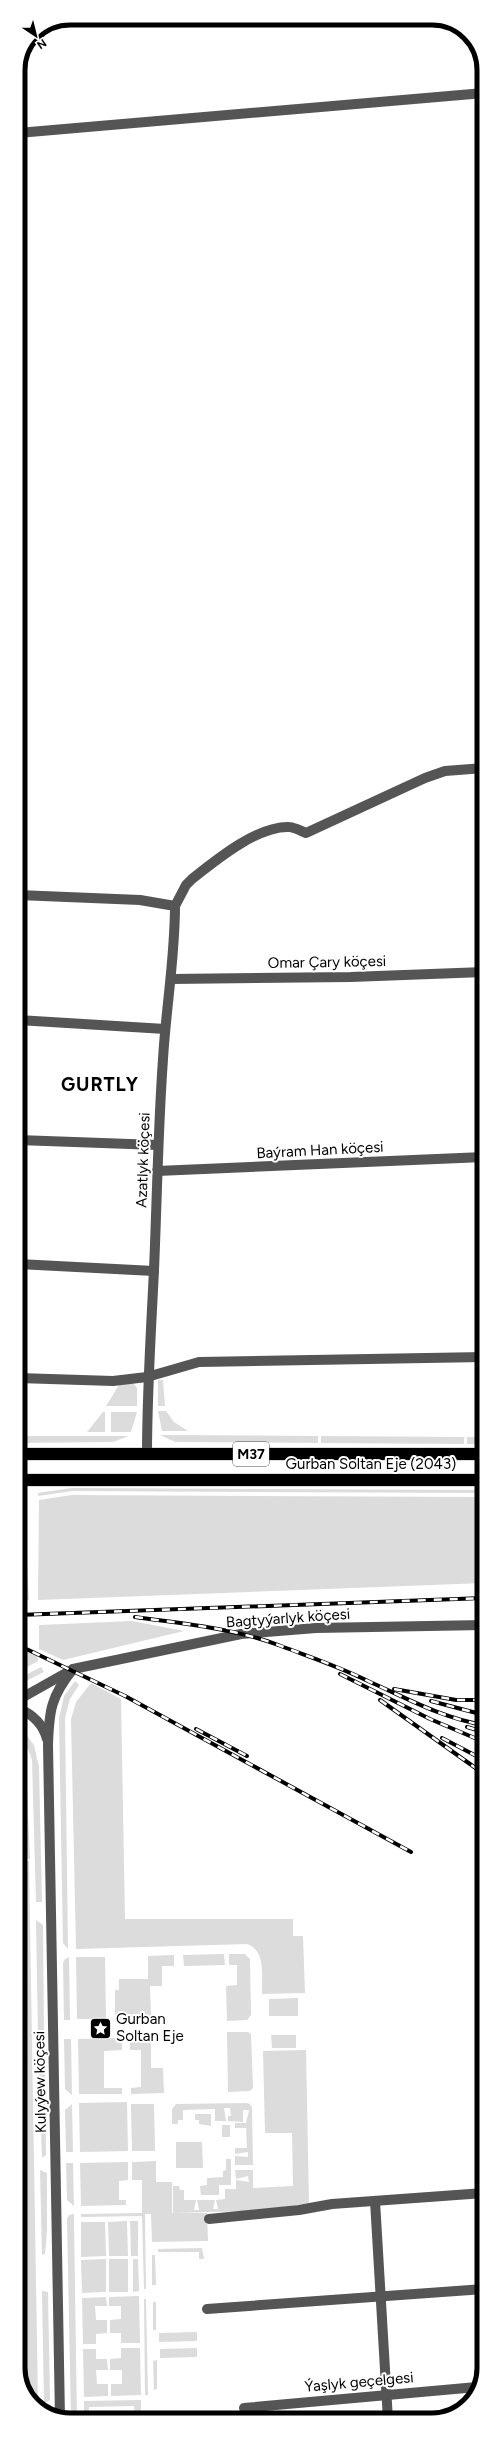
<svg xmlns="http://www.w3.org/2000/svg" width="502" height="2438" font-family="Figtree,sans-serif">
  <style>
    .green { fill: #dcdcdc }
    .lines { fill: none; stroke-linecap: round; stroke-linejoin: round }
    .highway-casing { stroke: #dbdbdb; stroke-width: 14 }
    .minor { stroke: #555; stroke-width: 10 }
    .highway { stroke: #000; stroke-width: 12 }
    .rail-casing { stroke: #000; stroke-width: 4 }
    .rail { stroke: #fff; stroke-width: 2.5; stroke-dasharray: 8; stroke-linecap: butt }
    .labels { text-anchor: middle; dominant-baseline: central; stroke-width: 4; stroke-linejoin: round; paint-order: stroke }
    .shield { fill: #fff; stroke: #4c4c4c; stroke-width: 1 }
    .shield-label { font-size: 14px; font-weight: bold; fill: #000 }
    .street-label { font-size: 15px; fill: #000; stroke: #fff }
    .poi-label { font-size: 15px; fill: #000; stroke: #fff; text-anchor: start }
    .district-label { font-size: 19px; font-weight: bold; letter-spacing: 1px; fill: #000; stroke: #fff }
    .rim { fill: none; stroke: #000; stroke-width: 5 }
  </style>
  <rect width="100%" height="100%" fill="#fff"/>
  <g class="green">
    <path d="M158,1380H163L165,1406H158Z"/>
    <path d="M133,1383L137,1388V1406H106L119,1385Z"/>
    <path d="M158,1411H166L174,1422L188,1431H162Z"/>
    <path d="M103,1412H105V1432H87Z"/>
    <path d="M111,1412H137L131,1432H111Z"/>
    <path d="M160,1435L318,1436V1443L175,1442Z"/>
    <path d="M129,1436L113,1442L18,1443V1436Z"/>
    <path d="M321,1436L464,1437V1444L321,1443Z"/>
    <rect x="467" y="1437" width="17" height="7"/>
    <path d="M72,1488L484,1490V1493L72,1491L38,1496V1493Z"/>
    <path d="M72,1495L484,1497V1583L38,1600L39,1500Z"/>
    <path d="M18,1500H23L29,1600L18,1601Z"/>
    <path d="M132,1621L184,1631L63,1660L39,1649V1625Z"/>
    <path d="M18,1646L37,1654L38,1661L18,1672Z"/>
    <path d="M41,1667L44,1672L18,1685V1679Z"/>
    <path d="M75,1681L79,1685L70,1699L65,1718L68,1949L63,1943L59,1718L64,1696Z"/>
    <path d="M91,1683L121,1699L125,1919H293V1936H303L305,1993L262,1994C261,1978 267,1951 247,1944L76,1949L71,1719L76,1702Z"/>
    <path d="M18,1724L34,1745L39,1767L42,1902H36L32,1760C29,1747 18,1736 18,1724Z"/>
    <path d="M18,1744L25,1757L26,1767L30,1859H18Z"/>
    <path d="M29,1861L38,2402H32L18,2375V1862Z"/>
    <path d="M36,1920L43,1925L44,2032L38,2035Z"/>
    <path d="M224,1954L225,1965L184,1966L183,1955Z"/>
    <path d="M229,1954H245L250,1959L251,2015L247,2020L227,2021L226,1986L237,1985V1965H229Z"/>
    <path d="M174,1955V1966H162V1986H150L151,2016L148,2018L115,2019V1990H119V1979H148V1956Z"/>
    <path d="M69,1957L70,2020H64L63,1963L65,1959Z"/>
    <path d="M76,1957H105L106,2019H77Z"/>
    <path d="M298,1998V2016H269V1999Z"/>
    <path d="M227,2032H248L251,2034L253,2088L250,2091L228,2092Z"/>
    <path d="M271,2035H296V2048H272Z"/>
    <path d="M151,2037V2068H163L164,2093L131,2094V2088L141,2087V2050H130V2038Z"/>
    <path d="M122,2038V2050L104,2051V2088H122V2094H79L78,2039Z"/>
    <path d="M64,2039H71L72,2095L65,2089Z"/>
    <path d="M38,2045L45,2049L46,2155L42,2158Z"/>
    <path d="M306,2050L309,2203L254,2211L173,2213V2186H179L180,2190H184V2200H196L194,2210H199L197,2200H215L213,2209H218L216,2200L225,2199V2189H236V2180L249,2182L248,2176L236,2179L235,2170H253V2188L293,2186L292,2133H265L263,2051Z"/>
    <path d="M127,2102L128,2151L80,2152L79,2103Z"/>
    <path d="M246,2103L250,2104L252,2108L253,2165H235V2156L248,2157V2152L235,2154V2148H247L246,2128H235V2123H246L249,2110H243V2122L228,2121V2116H231L230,2108H224L226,2121H215V2109L183,2110V2120H178V2124H172V2109L176,2104Z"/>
    <path d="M72,2104L73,2152H66L65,2110Z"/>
    <path d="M131,2104H154L155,2151H132Z"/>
    <path d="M195,2114H211V2126L199,2124V2120H195Z"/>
    <rect x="222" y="2125" width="8" height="12"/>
    <path d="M176,2142H202L203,2168H176Z"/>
    <path d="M226,2159H231V2185H219V2195H201L200,2186L207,2185V2178L223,2177V2171L226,2170Z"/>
    <path d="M156,2161V2182H172V2213H207L208,2241L152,2242L151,2214H145L146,2289H144L142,2216L81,2217V2214L142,2213V2180H132V2162Z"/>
    <path d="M128,2162V2180L119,2181V2200H126V2205L81,2206L80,2163Z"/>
    <path d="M66,2163H73L74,2206L67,2200Z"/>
    <path d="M40,2170L47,2173V2231L45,2254L42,2255Z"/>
    <path d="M74,2214V2222L77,2420H71L67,2219L69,2215Z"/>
    <path d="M127,2221L128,2256H109L108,2222Z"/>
    <path d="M130,2221H138V2256H131Z"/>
    <path d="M81,2222H105L106,2256L81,2257Z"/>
    <path d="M202,2248L204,2259H199V2252H158V2249Z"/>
    <path d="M152,2255H155L156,2285H152Z"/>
    <path d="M106,2259V2292L82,2293L81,2260Z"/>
    <rect x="109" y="2259" width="19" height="33"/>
    <path d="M133,2259H138L139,2291L133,2292Z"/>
    <path d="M42,2291L48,2292L50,2400L44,2404Z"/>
    <path d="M139,2296L140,2343H121V2333H110V2320L121,2319V2306H109V2297Z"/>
    <path d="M106,2297L107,2306H95L96,2320H107V2333L96,2334V2344H83L82,2298Z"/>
    <path d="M144,2299H146L148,2395H145Z"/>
    <rect x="153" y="2302" width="3" height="28"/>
    <path d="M197,2332V2341L159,2342V2333Z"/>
    <path d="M121,2348H140L141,2395L111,2396V2384H122V2370H110V2359L121,2358Z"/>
    <path d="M197,2348V2357L160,2358V2349Z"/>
    <path d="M83,2349H96V2359H107L108,2370H96L97,2384H108V2396L84,2397Z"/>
    <path d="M157,2360V2389L154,2390L153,2361Z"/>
    <path d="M141,2400V2420H135L134,2406L89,2407V2420H84V2401Z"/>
  </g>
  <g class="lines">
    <defs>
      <g id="highway">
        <path d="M18,1454H484"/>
        <path d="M18,1480H484"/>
      </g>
    </defs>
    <use href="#highway" class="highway-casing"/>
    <g class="minor">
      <path d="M18,133L484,93"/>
      <path d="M18,895L140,900L175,906C175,957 166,1008 163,1059C158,1129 157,1200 154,1270C151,1331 147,1392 147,1454"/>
      <path d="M175,906L186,885L192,879C216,860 257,826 289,827C294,827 301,831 306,833L425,778L445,771L484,768"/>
      <path d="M171,979L351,977L484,972"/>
      <path d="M18,1020L165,1029"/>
      <path d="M18,1140L158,1145"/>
      <path d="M157,1171L484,1157"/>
      <path d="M18,1264L154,1271"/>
      <path d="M18,1378L113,1381L147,1377L199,1362L484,1357"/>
      <path d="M18,1700L73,1669L241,1634L316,1628L484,1625"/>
      <path d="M18,1708C32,1714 43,1724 47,1739"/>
      <path d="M375,2201L388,2420"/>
      <path d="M209,2219L299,2210L332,2204L484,2193"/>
      <path d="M207,2309L484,2289"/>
      <path d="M244,2408L477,2387"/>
      <path d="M60,2418L48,1745C49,1711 51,1696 73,1669"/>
    </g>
    <use href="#highway" class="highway"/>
    <defs>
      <g id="rail">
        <path d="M18,1615L484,1598"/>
        <path d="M135,1617C184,1624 234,1628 281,1646C310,1657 340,1667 368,1681C406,1698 442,1718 484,1725"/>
        <path d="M18,1645L125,1696L411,1852"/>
        <path d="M340,1674L430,1719L484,1742"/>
        <path d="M394,1689L456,1700H484"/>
        <path d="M380,1700L484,1774"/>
        <path d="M431,1701L484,1715"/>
        <path d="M467,1727L484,1732"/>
        <path d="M196,1729L247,1756"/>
        <path d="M442,1738L484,1760"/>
      </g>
    </defs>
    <use href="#rail" class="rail-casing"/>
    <use href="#rail" class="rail"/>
  </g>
  <defs>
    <symbol id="sight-square" viewBox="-11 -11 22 22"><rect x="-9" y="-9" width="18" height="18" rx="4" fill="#000" stroke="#fff"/><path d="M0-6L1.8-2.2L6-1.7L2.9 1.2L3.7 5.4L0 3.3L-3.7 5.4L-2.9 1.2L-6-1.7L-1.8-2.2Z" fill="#fff"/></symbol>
  </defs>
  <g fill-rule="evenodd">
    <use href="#sight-square" x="88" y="2016" width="25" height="25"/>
  </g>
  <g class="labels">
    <rect class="shield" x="233" y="1442" width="36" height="24" rx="3"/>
    <g class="shield-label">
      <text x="251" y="1454">M37</text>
    </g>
    <g class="street-label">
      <text transform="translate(327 962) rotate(-1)">Omar Çary köçesi</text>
      <text transform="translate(320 1150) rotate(-3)">Baýram Han köçesi</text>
      <text transform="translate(143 1160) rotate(-88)">Azatlyk köçesi</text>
      <text x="371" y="1464">Gurban Soltan Eje (2043)</text>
      <text transform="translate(288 1618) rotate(-4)">Bagtyýarlyk köçesi</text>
      <text transform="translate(40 2082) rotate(-91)">Kulyýew köçesi</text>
      <text transform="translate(359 2382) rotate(-5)">Ýaşlyk geçelgesi</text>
    </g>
    <g class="poi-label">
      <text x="116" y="2019">Gurban<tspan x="116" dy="17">Soltan Eje</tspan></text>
    </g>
    <g class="district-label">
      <text x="100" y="1084">GURTLY</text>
    </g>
  </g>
  <path d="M0 0H502V2438H0ZM70 25H432A45 45 0 0 1 477 70V2368A45 45 0 0 1 432 2413H70A45 45 0 0 1 25 2368V70A45 45 0 0 1 70 25Z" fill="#fff" fill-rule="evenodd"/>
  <path class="rim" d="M70 25H432A45 45 0 0 1 477 70V2368A45 45 0 0 1 432 2413H70A45 45 0 0 1 25 2368V70A45 45 0 0 1 70 25Z"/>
  <g transform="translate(36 36) rotate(145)" stroke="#ffffff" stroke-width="3" paint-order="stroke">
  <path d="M0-3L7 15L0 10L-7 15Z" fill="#000000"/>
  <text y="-6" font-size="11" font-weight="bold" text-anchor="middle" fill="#000000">N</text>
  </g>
</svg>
